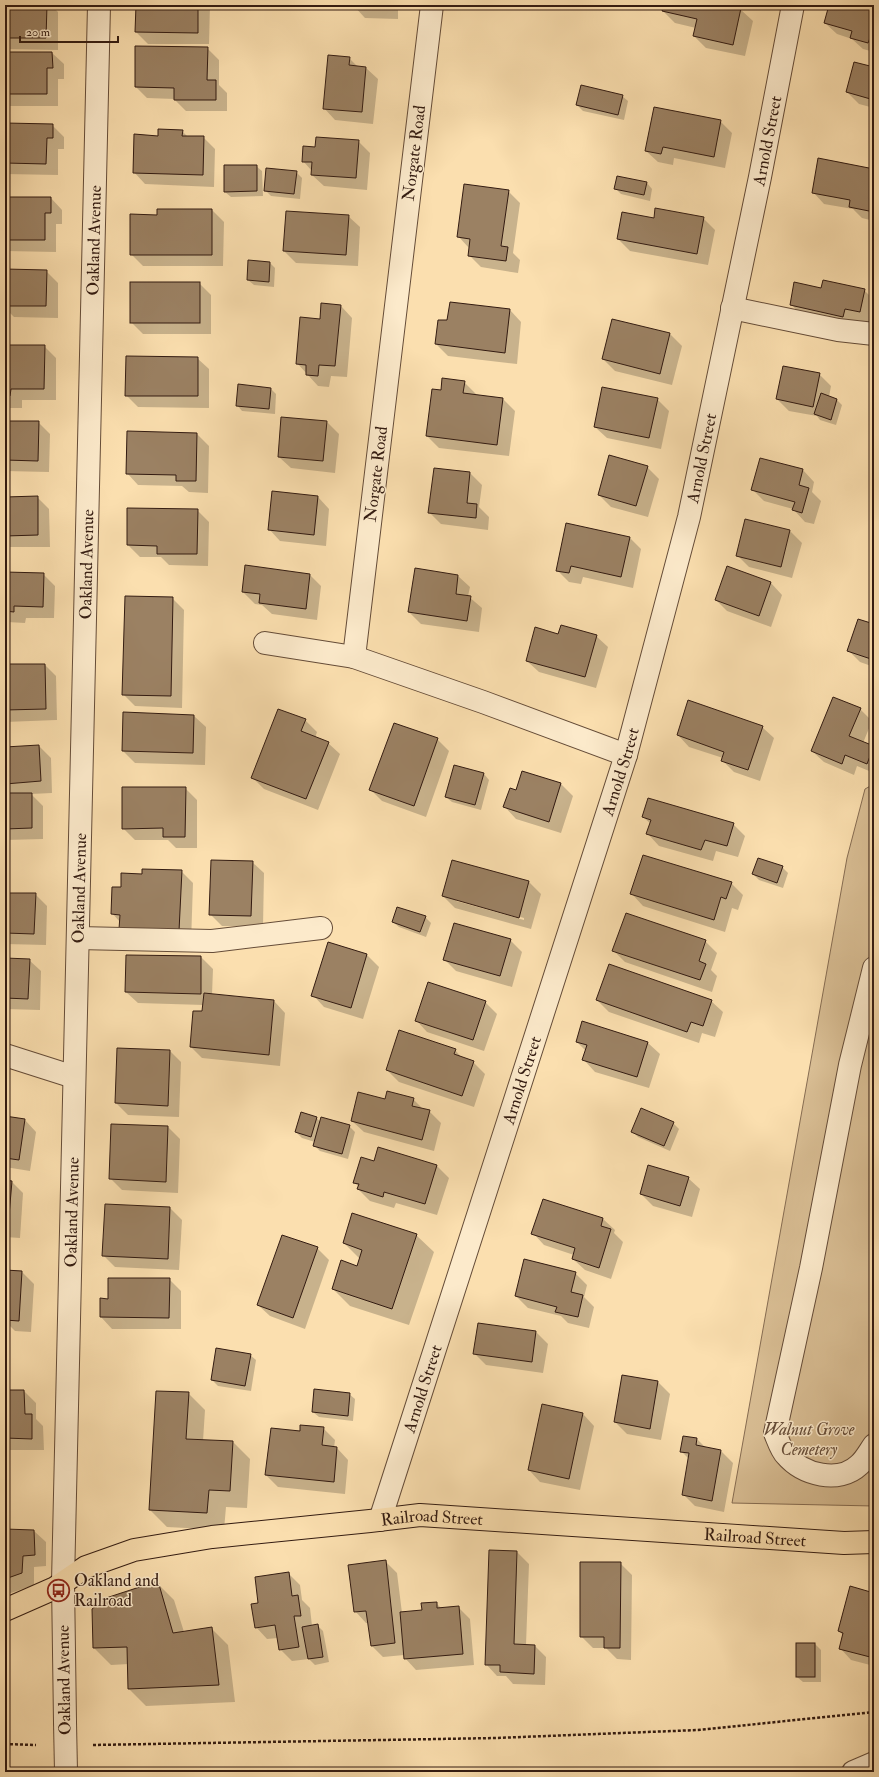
<svg xmlns="http://www.w3.org/2000/svg" width="879" height="1777" font-family="'IM FELL Double Pica',serif">
  <style>
    .green { fill: #d9be94; stroke: #866c52 }
    .shadow { fill: #0003; fill-rule: evenodd }
    .building { fill: #9b8163; stroke: #331b11 }
    .lines { fill: none; stroke-linecap: round; stroke-linejoin: round }
    .minor-casing { stroke: #654c38; stroke-width: 24 }
    .major-casing { stroke: #331b11; stroke-width: 24 }
    .path { stroke: #331b11; stroke-width: 2.5; stroke-dasharray: 3 2; stroke-linecap: butt }
    .minor { stroke: #fceacb; stroke-width: 22 }
    .major { stroke: #fbdfaf; stroke-width: 22 }
    .minor-bridge-casing { stroke: #654c38; stroke-width: 24; stroke-linecap: butt }
    .minor-bridge { stroke: #fceacb; stroke-width: 22 }
    .labels { text-anchor: middle; dominant-baseline: central; stroke-width: 3; stroke-linejoin: round; paint-order: stroke }
    .street-label { font-size: 17px; fill: #331b11; stroke: #fceacb }
    .park-label { font-size: 17px; font-style: italic; fill: #654c38; stroke: #fceacb }
    .poi-label { font-size: 17px; fill: #331b11; stroke: #fceacb; text-anchor: start }
  </style>
  <rect width="100%" height="100%" fill="#fbdfaf"/>
  <filter id="stains"><feTurbulence type="fractalNoise" baseFrequency=".005" numOctaves="4"/><feColorMatrix values="0 0 0 0 .2 0 0 0 0 .09 0 0 0 0 .02 0 0 0 .5 -.17"/></filter>
  <radialGradient id="worn" r=".72"><stop offset=".6" stop-color="#630" stop-opacity="0"/><stop offset="1" stop-color="#630" stop-opacity=".3"/></radialGradient>
  <path class="green" d="M874,784V1506L732,1503L847,858L865,789Z"/>
  <g class="shadow">
    <path d="M5,5H51L58,12V50L5,49Z"/>
    <path d="M137,5H210L209,44H148L136,32Z"/>
    <path d="M353,5H398V19L365,18Z"/>
    <path d="M568,5H617L616,8L570,7Z"/>
    <path d="M665,5H740V9L753,21L745,56L706,48L694,36L696,28L675,23L663,11Z"/>
    <path d="M830,5H874V52L863,49L852,39L837,34L825,23Z"/>
    <path d="M207,48L219,60V85L227,93V111H186L174,99L147,98L136,87Z"/>
    <path d="M5,53H52L64,64V79H58V106H5Z"/>
    <path d="M349,58L358,67L366,68L378,79L373,124L335,120L324,108Z"/>
    <path d="M874,68V108L859,104L847,92Z"/>
    <path d="M622,96L628,101L624,120L583,111L577,105Z"/>
    <path d="M720,121L732,133L725,168L674,158L673,165L658,162L646,151Z"/>
    <path d="M5,124L52,125L64,137V149H58V175L5,174Z"/>
    <path d="M182,131L188,137H203L215,149L214,187L145,184L134,172L159,137Z"/>
    <path d="M358,141L370,153L367,190L324,186L312,175V171L303,161L316,148Z"/>
    <path d="M256,166L262,171L263,196L231,197L225,192Z"/>
    <path d="M874,170V221L862,218L853,209L824,204L813,192Z"/>
    <path d="M296,172L302,178L300,199L271,196L265,190Z"/>
    <path d="M618,177L647,183L652,189L650,201L621,194L615,188Z"/>
    <path d="M508,191L520,203L513,253L520,260L518,273L481,267L469,255V248L458,236Z"/>
    <path d="M5,198H51L62,210V224H56V252L5,251Z"/>
    <path d="M212,210L224,222L223,266H143L131,254L158,216Z"/>
    <path d="M348,216L360,227L358,266L296,263L284,251Z"/>
    <path d="M703,218L715,230L708,265L630,251L618,239L654,219Z"/>
    <path d="M270,263L275,268L274,287L254,285L248,280Z"/>
    <path d="M5,270L46,271L58,283V318L14,317L5,308Z"/>
    <path d="M199,283L211,295V334H143L131,322Z"/>
    <path d="M822,289L864,290L874,300V311L871,323L856,320L855,328L802,316L791,304Z"/>
    <path d="M341,306L352,318L347,377L331,376L329,387L318,386L297,363L321,320Z"/>
    <path d="M510,310L521,322L517,364L448,356L436,344L448,322Z"/>
    <path d="M613,320L670,334L682,346L672,385L615,371L603,359Z"/>
    <path d="M5,346H44L56,358V400H22V408H5Z"/>
    <path d="M197,358L209,369V408L138,407L126,395Z"/>
    <path d="M819,374L831,386L829,397L837,400L842,405L836,425L820,420L817,416L789,411L777,399Z"/>
    <path d="M464,382L476,394V396L503,399L515,411L509,456L439,448L427,436L441,391Z"/>
    <path d="M271,389L276,394L275,414L242,411L237,405Z"/>
    <path d="M657,399L669,411L661,449L607,438L595,427Z"/>
    <path d="M282,418L327,422L339,434L335,473L291,468L279,457Z"/>
    <path d="M5,422H38L50,434L49,472L5,471Z"/>
    <path d="M128,432L197,434L209,446L208,493L189,492L182,486L138,485L127,473Z"/>
    <path d="M647,467L659,479L648,517L611,507L599,495Z"/>
    <path d="M803,470L814,482L812,492L821,501L814,524L805,522L793,509L764,501L752,489Z"/>
    <path d="M470,473L482,485L479,507L489,517L488,530L441,524L429,512Z"/>
    <path d="M37,497L49,509L50,547H5V498Z"/>
    <path d="M318,497L329,509L326,546L280,541L269,529Z"/>
    <path d="M197,510L209,522L208,566L169,565L161,557H140L128,545Z"/>
    <path d="M746,520L790,531L802,543L792,578L749,567L737,555Z"/>
    <path d="M630,538L641,549L633,588L583,577L581,584L569,582L557,570Z"/>
    <path d="M728,568L771,583L782,595L771,627L727,611L716,600Z"/>
    <path d="M5,573L43,574L55,586L54,618H26L25,623L7,622L5,620Z"/>
    <path d="M310,575L321,586L317,620L272,614L262,605L255,604L243,592Z"/>
    <path d="M458,576L470,587L468,596L482,608L479,632L421,624L409,612Z"/>
    <path d="M172,598L184,610L182,708L135,706L123,694Z"/>
    <path d="M874,625V667L860,662L848,650Z"/>
    <path d="M559,635L596,636L608,647L596,688L539,672L527,661Z"/>
    <path d="M5,665H45L56,676L57,720L5,722Z"/>
    <path d="M860,709L872,721L863,743L874,747V773L857,766L854,775L824,762L812,751Z"/>
    <path d="M124,713L194,716L206,727L205,765L135,763L123,751Z"/>
    <path d="M305,720L317,732L315,738L328,743L340,754L318,810L264,789L252,777Z"/>
    <path d="M762,727L774,738L760,781L734,772L722,760L723,758L689,747L678,735Z"/>
    <path d="M437,739L449,751L426,817L382,801L370,789Z"/>
    <path d="M39,746L51,758L52,793L31,794L43,806V839L5,840V748Z"/>
    <path d="M523,772L561,784L573,796L561,833L516,819L505,807L517,791Z"/>
    <path d="M484,774L489,780L481,810L452,802L446,797Z"/>
    <path d="M185,788L197,800V848H176L168,840H135L123,828Z"/>
    <path d="M643,817L733,824L745,836L738,857L716,851L713,861L659,846L648,834L651,824Z"/>
    <path d="M453,861L529,882L541,894L531,929L455,908L443,896ZM456,899L524,918V920L456,901Z"/>
    <path d="M252,862L264,873L263,927L222,926L210,914Z"/>
    <path d="M782,867L788,873L783,888L759,880L753,874Z"/>
    <path d="M181,871L193,883L191,943L120,922L112,913L122,888L143,875Z"/>
    <path d="M731,883L743,895L738,910L732,908L725,932L643,906L632,894Z"/>
    <path d="M5,894H35L47,906L46,945L5,944Z"/>
    <path d="M425,917L431,923L426,937L399,927L393,922Z"/>
    <path d="M510,940L522,952L512,987L456,971L444,959Z"/>
    <path d="M705,941L717,953L711,970L717,976L712,992L625,962L614,951Z"/>
    <path d="M329,943L367,955L379,967L363,1019L324,1007L313,995Z"/>
    <path d="M201,957L213,969L212,995L274,1001L285,1013L280,1066L202,1058L191,1047L203,1012L204,1005L138,1003L126,992Z"/>
    <path d="M5,959L29,960L41,971L40,1010L5,1009Z"/>
    <path d="M597,1000L711,1001L723,1012L715,1037L702,1033L699,1043L609,1012Z"/>
    <path d="M485,1002L497,1014L484,1051L427,1032L416,1020Z"/>
    <path d="M583,1022L648,1043L660,1054L649,1088L595,1072L584,1060L586,1051L577,1042Z"/>
    <path d="M455,1050L463,1059L473,1062L485,1074L474,1107L399,1082L387,1070Z"/>
    <path d="M170,1051L181,1062L179,1117L128,1115L116,1103Z"/>
    <path d="M413,1099L424,1110L429,1111L441,1123L434,1151L364,1132L352,1121L386,1100Z"/>
    <path d="M5,1117L25,1120L36,1132L30,1171L5,1167Z"/>
    <path d="M316,1118L321,1122L349,1126L355,1132L348,1159L320,1151L314,1145L315,1142L302,1138L296,1132Z"/>
    <path d="M673,1123L679,1129L670,1151L638,1137L632,1131Z"/>
    <path d="M112,1125L168,1127L180,1139L178,1193L122,1190L110,1178Z"/>
    <path d="M379,1149L437,1166L449,1178L437,1215L396,1203L394,1208L370,1201L358,1189L359,1187L355,1183L375,1162Z"/>
    <path d="M688,1178L700,1189L692,1217L653,1206L641,1194Z"/>
    <path d="M5,1181L12,1182L23,1193L20,1238L5,1237Z"/>
    <path d="M170,1208L182,1220L179,1270L115,1267L103,1255Z"/>
    <path d="M603,1219L615,1230L614,1233L623,1242L611,1279L585,1270L573,1259L574,1255L544,1245L533,1233Z"/>
    <path d="M416,1235L434,1252L409,1325L350,1306L333,1289L357,1267L360,1259L344,1243Z"/>
    <path d="M317,1248L329,1260L305,1329L270,1316L258,1305Z"/>
    <path d="M5,1271L22,1272L34,1284L31,1332L15,1331L7,1323H5Z"/>
    <path d="M575,1273L587,1285L584,1297L594,1307L589,1328L568,1323L561,1316L528,1308L516,1296Z"/>
    <path d="M169,1279L181,1291V1329H112L101,1317V1299L109,1300Z"/>
    <path d="M536,1332L548,1344L543,1373L486,1365L474,1353Z"/>
    <path d="M250,1355L256,1360L251,1391L218,1386L212,1380Z"/>
    <path d="M623,1376L658,1382L670,1394L661,1440L627,1434L615,1422Z"/>
    <path d="M5,1391H24L36,1403V1419L43,1426L44,1450H5Z"/>
    <path d="M188,1393L205,1410L203,1441L233,1442L250,1459L247,1508L226,1507L224,1530L167,1527L150,1510Z"/>
    <path d="M349,1394L355,1399L353,1421L319,1417L313,1412Z"/>
    <path d="M583,1414L594,1426L580,1490L540,1482L529,1470Z"/>
    <path d="M323,1428L335,1440L334,1448H337L348,1460L345,1494L278,1487L266,1475L300,1432Z"/>
    <path d="M684,1437L697,1439L706,1448L721,1451L733,1463L724,1512L695,1506L683,1494L689,1459L681,1451Z"/>
    <path d="M5,1530L34,1531L46,1542V1566L34,1567V1585L5,1595Z"/>
    <path d="M490,1551L517,1552L529,1564L526,1645H534L546,1657L545,1685L513,1684L506,1676H497L486,1664Z"/>
    <path d="M385,1561L397,1573L402,1613L423,1611L436,1603L442,1609L458,1607L470,1619L474,1665L416,1670L405,1658L404,1655L383,1657L372,1646L369,1623H366L355,1611Z"/>
    <path d="M620,1563L632,1575L631,1660L617,1659L606,1648H593L581,1636Z"/>
    <path d="M288,1573L300,1585L302,1600L310,1608L312,1626L317,1625L323,1631L329,1662L315,1665L309,1659L292,1661L280,1649L278,1638L267,1639L256,1627Z"/>
    <path d="M157,1583L174,1600L184,1632L211,1628L228,1645L235,1702L146,1706L129,1689V1664L111,1665L94,1648Z"/>
    <path d="M874,1594V1666L851,1660L840,1648L843,1635L839,1631Z"/>
    <path d="M815,1644L821,1650V1682H803L797,1677Z"/>
  </g>
  <g class="building">
    <path d="M5,5H47L46,38H5Z"/>
    <path d="M136,5H198V33L135,32Z"/>
    <path d="M352,5H386V7L352,6Z"/>
    <path d="M664,5H728L741,8L733,45L693,36L697,19L662,11Z"/>
    <path d="M829,5H874V39L870,38L868,43L850,38L852,31L824,23Z"/>
    <path d="M135,46L208,47L207,80H216V100H174V88L135,87Z"/>
    <path d="M5,52H52L53,68H47V94H5Z"/>
    <path d="M328,55L350,57L349,65L366,67L362,112L323,109Z"/>
    <path d="M854,62L874,67V100L846,92Z"/>
    <path d="M581,85L623,95L618,115L576,105Z"/>
    <path d="M654,107L721,120L714,157L663,147L661,154L645,151Z"/>
    <path d="M5,123L53,124V138H47L46,164L5,163Z"/>
    <path d="M158,129L183,130L182,136H204L203,175L133,173L134,134L158,136Z"/>
    <path d="M316,137L359,140L356,178L311,175L312,162H302L303,146L315,147Z"/>
    <path d="M818,158L874,169V212L849,207L850,200L812,193Z"/>
    <path d="M224,165H257V191L224,192Z"/>
    <path d="M266,168L297,171L294,194L264,191Z"/>
    <path d="M617,176L647,182L644,195L614,189Z"/>
    <path d="M464,184L509,190L501,246L508,247L506,261L468,256L470,239L457,237Z"/>
    <path d="M5,197H51V213H45V240H5Z"/>
    <path d="M655,208L704,217L697,254L617,239L622,212L654,218Z"/>
    <path d="M157,209H212V255H130V214L157,215Z"/>
    <path d="M286,211L349,215L346,255L283,251Z"/>
    <path d="M248,260L270,262L269,282L247,280Z"/>
    <path d="M5,269L47,270L46,306H5Z"/>
    <path d="M823,280L865,289L860,312L845,309L843,317L790,305L794,282L821,288Z"/>
    <rect x="130" y="282" width="70" height="41"/>
    <path d="M450,302L510,309L505,353L435,344L438,320H447Z"/>
    <path d="M321,303L341,305L335,366L319,365L318,376L306,375V365L296,364L300,317L320,319Z"/>
    <path d="M612,319L670,333L660,374L602,359Z"/>
    <path d="M5,345H45L44,389H11L10,396H5Z"/>
    <path d="M126,356L198,357V396H125Z"/>
    <path d="M783,366L820,373L813,407L776,399Z"/>
    <path d="M442,378L465,381L463,393L503,398L497,445L426,436L432,389L441,390Z"/>
    <path d="M238,384L271,388L269,409L236,406Z"/>
    <path d="M602,387L658,398L649,438L594,427Z"/>
    <path d="M821,393L837,399L831,420L814,414Z"/>
    <path d="M281,417L327,421L323,461L278,457Z"/>
    <path d="M5,421H39L38,461L5,460Z"/>
    <path d="M127,431L197,433L196,481H176V475L126,474Z"/>
    <path d="M609,455L648,466L636,506L598,495Z"/>
    <path d="M760,458L803,469L799,485L809,488L802,513L792,510L795,502L751,490Z"/>
    <path d="M434,468L470,472L467,503L477,504L476,518L428,513Z"/>
    <path d="M272,491L318,496L314,535L268,530Z"/>
    <path d="M38,496V535L5,536V497Z"/>
    <path d="M127,508L198,509L197,554H157V546L127,545Z"/>
    <path d="M745,519L790,530L781,567L736,556Z"/>
    <path d="M566,523L630,537L621,577L571,566L569,573L556,571Z"/>
    <path d="M245,565L310,574L306,609L259,603L260,594L242,592Z"/>
    <path d="M727,566L771,582L759,616L715,600Z"/>
    <path d="M415,568L458,575L456,594L471,596L467,621L408,612Z"/>
    <path d="M5,572L44,573L43,607L14,606V612L5,611Z"/>
    <path d="M125,596L173,597L171,696L122,695Z"/>
    <path d="M858,619L874,624V660L847,651Z"/>
    <path d="M561,625L597,635L585,677L526,661L535,627L558,634Z"/>
    <path d="M5,664H45L46,709L5,710Z"/>
    <path d="M833,697L861,708L849,736L874,746L867,764L845,755L842,764L811,751Z"/>
    <path d="M688,700L763,726L748,770L721,761L724,752L677,735Z"/>
    <path d="M278,709L306,719L301,731L329,742L306,799L251,778Z"/>
    <path d="M123,712L194,715L193,753L122,751Z"/>
    <path d="M394,723L438,738L414,806L369,790Z"/>
    <path d="M39,745L41,781L5,784V747Z"/>
    <path d="M454,765L484,773L475,805L445,797Z"/>
    <path d="M522,771L561,783L549,822L503,807L510,788L516,790Z"/>
    <path d="M122,787H186L185,837H163V828L122,829Z"/>
    <path d="M5,793H32V828L5,829Z"/>
    <path d="M648,798L734,823L727,846L705,840L701,850L646,834L651,820L642,817Z"/>
    <path d="M643,855L732,882L726,899L721,897L714,920L630,894Z"/>
    <path d="M758,858L783,866L777,883L752,874Z"/>
    <path d="M211,860L253,861L251,916L209,915Z"/>
    <path d="M452,860L529,881L519,918L442,896Z"/>
    <path d="M142,869L182,870L179,931L119,929L120,915L111,914L112,887H121V873L142,874Z"/>
    <path d="M5,893H36L34,934L5,933Z"/>
    <path d="M397,907L426,916L420,932L392,922Z"/>
    <path d="M626,913L706,940L699,961L706,964L700,980L612,951Z"/>
    <path d="M454,923L511,939L500,976L443,960Z"/>
    <path d="M328,942L367,954L351,1008L311,996Z"/>
    <path d="M126,955L201,956V994L125,992Z"/>
    <path d="M5,958L30,959L28,999L5,998Z"/>
    <path d="M609,964L712,1000L703,1026L691,1022L687,1032L596,1000Z"/>
    <path d="M428,982L486,1001L473,1040L415,1021Z"/>
    <path d="M204,993L274,1000L269,1055L190,1047L193,1011H202Z"/>
    <path d="M582,1021L648,1042L637,1077L582,1060L587,1045L576,1042Z"/>
    <path d="M399,1030L456,1049L454,1054L474,1061L462,1096L386,1070Z"/>
    <path d="M117,1048L170,1050L168,1106L115,1103Z"/>
    <path d="M387,1091L414,1098L412,1106L430,1110L422,1140L351,1121L358,1092L385,1099Z"/>
    <path d="M641,1108L674,1122L664,1146L631,1132Z"/>
    <path d="M301,1112L317,1117L311,1137L295,1132Z"/>
    <path d="M5,1116L25,1119L19,1160L5,1158Z"/>
    <path d="M321,1117L350,1125L342,1154L313,1146Z"/>
    <path d="M111,1124L168,1126L166,1182L109,1179Z"/>
    <path d="M378,1147L437,1165L425,1204L384,1192L383,1197L357,1189L359,1184L353,1183L361,1157L374,1161Z"/>
    <path d="M648,1165L689,1177L680,1206L640,1194Z"/>
    <path d="M5,1180L12,1181L8,1227H5Z"/>
    <path d="M543,1199L603,1218L601,1226L611,1229L599,1268L572,1259L575,1248L531,1234Z"/>
    <path d="M105,1204L170,1207L168,1259L102,1256Z"/>
    <path d="M352,1213L417,1234L392,1309L332,1289L341,1260L357,1266L362,1250L343,1243Z"/>
    <path d="M282,1235L318,1247L293,1318L257,1305Z"/>
    <path d="M524,1259L576,1272L571,1292L583,1295L578,1317L555,1312L557,1307L515,1296Z"/>
    <path d="M5,1270L22,1271L19,1321L5,1320Z"/>
    <path d="M108,1278H170L169,1318L100,1317V1298L108,1299Z"/>
    <path d="M478,1323L536,1331L532,1362L473,1354Z"/>
    <path d="M216,1348L251,1354L245,1386L211,1380Z"/>
    <path d="M622,1375L658,1381L650,1429L614,1422Z"/>
    <path d="M314,1389L350,1393L348,1416L312,1412Z"/>
    <path d="M5,1390H24L25,1414H32V1439L5,1438Z"/>
    <path d="M156,1391L189,1392L186,1439L233,1441L230,1491L209,1490L207,1513L149,1510Z"/>
    <path d="M542,1404L583,1413L569,1479L528,1470Z"/>
    <path d="M300,1425L324,1427L322,1445L337,1447L334,1482L265,1475L271,1428L300,1431Z"/>
    <path d="M683,1436L697,1438L696,1445L721,1450L712,1501L682,1495L689,1453L680,1452Z"/>
    <path d="M5,1529L34,1530L35,1555L23,1556L22,1573L5,1579Z"/>
    <path d="M489,1550L517,1551L514,1644L535,1645L534,1674L500,1672V1665H485Z"/>
    <path d="M386,1560L395,1643L371,1646L366,1611L354,1612L348,1565Z"/>
    <path d="M580,1562H621L620,1648H604V1637H580Z"/>
    <path d="M289,1572L292,1596L298,1595L301,1616H294L299,1647L279,1650L275,1625L255,1628L251,1604L258,1603L255,1577Z"/>
    <path d="M158,1581L173,1633L212,1627L219,1685L128,1689L127,1647L93,1648L92,1609L106,1598Z"/>
    <path d="M850,1586L874,1593V1658L839,1649L843,1633L838,1631Z"/>
    <path d="M437,1602V1608L459,1606L463,1654L404,1659L400,1612L422,1610L421,1603Z"/>
    <path d="M318,1624L323,1657L308,1659L302,1627Z"/>
    <rect x="796" y="1643" width="19" height="34"/>
  </g>
  <g class="lines">
    <defs>
      <g id="minor">
        <path d="M432,5L354,657L483,702L626,755"/>
        <path d="M732,308L838,330L874,334"/>
        <path d="M265,643L354,657"/>
        <path d="M78,938L212,941L321,928"/>
        <path d="M874,968L850,1065L811,1268L775,1433C778,1440 781,1450 786,1455C803,1475 839,1484 859,1465C865,1460 869,1452 874,1445"/>
        <path d="M5,1055L74,1077"/>
        <path id="s1" d="M380,1520L626,755L689,517L760,177L793,5"/>
        <path id="s2" d="M65,1722L63,1582L99,5"/>
        <path d="M853,1772L874,1763"/>
      </g>
      <g id="major">
        <path id="s3" d="M5,1610L55,1588L86,1567L134,1550L212,1537L370,1521L420,1515L844,1543L874,1542"/>
      </g>
    </defs>
    <use href="#minor" class="minor-casing"/>
    <use href="#major" class="major-casing"/>
    <g class="path">
      <path d="M5,1744L36,1745"/>
      <path d="M93,1745L496,1738L698,1730L874,1712"/>
    </g>
    <use href="#minor" class="minor"/>
    <use href="#major" class="major"/>
    <defs>
      <path id="minor-bridge" d="M65,1722L66,1772"/>
    </defs>
    <use href="#minor-bridge" class="minor-bridge-casing"/>
    <use href="#minor-bridge" class="minor-bridge"/>
  </g>
  <defs>
    <symbol id="bus-ring" viewBox="-11 -11 22 22"><circle r="9.5" fill="#fceacb" stroke="#8f2418" stroke-width="1.5"/><path d="M-5-6H5V4H4V6H2V4H-2V6H-4V4H-5ZM-3.5-4V0h7V-4ZM-3.5 1.2v1.5H-2V1.2ZM2 1.2v1.5H3.5V1.2Z" fill="#8f2418"/></symbol>
  </defs>
  <g fill-rule="evenodd">
    <use href="#bus-ring" x="46" y="1578" width="25" height="25"/>
  </g>
  <g class="labels">
    <g class="street-label">
      <text stroke="none"><textPath href="#s1" startOffset="1434">Arnold Street</textPath></text>
      <text transform="translate(414 153) rotate(-83)">Norgate Road</text>
      <text stroke="none"><textPath href="#s2" startOffset="1482">Oakland Avenue</textPath></text>
      <text stroke="none"><textPath href="#s1" startOffset="1110">Arnold Street</textPath></text>
      <text transform="translate(376 474) rotate(-83)">Norgate Road</text>
      <text stroke="none"><textPath href="#s2" startOffset="1158">Oakland Avenue</textPath></text>
      <text stroke="none"><textPath href="#s1" startOffset="786">Arnold Street</textPath></text>
      <text stroke="none"><textPath href="#s2" startOffset="834">Oakland Avenue</textPath></text>
      <text stroke="none"><textPath href="#s1" startOffset="462">Arnold Street</textPath></text>
      <text stroke="none"><textPath href="#s2" startOffset="510">Oakland Avenue</textPath></text>
      <text stroke="none"><textPath href="#s1" startOffset="138">Arnold Street</textPath></text>
      <text stroke="none"><textPath href="#s3" startOffset="443">Railroad Street</textPath></text>
      <text stroke="none"><textPath href="#s3" startOffset="767">Railroad Street</textPath></text>
      <text transform="translate(64 1680) rotate(-91)">Oakland Avenue</text>
    </g>
    <g class="park-label">
      <text x="809" y="1429">Walnut Grove<tspan x="809" dy="20">Cemetery</tspan></text>
    </g>
    <g class="poi-label">
      <text x="74" y="1580">Oakland and<tspan x="74" dy="20">Railroad</tspan></text>
    </g>
  </g>
  <rect width="879" height="1777" fill="none" stroke="#fbdfaf" stroke-width="20"/>
  <rect x="6" y="6" width="867" height="1765" fill="none" stroke="#331b11" stroke-width="2"/>
  <rect x="10" y="10" width="859" height="1757" fill="none" stroke="#331b11"/>
  <path d="M20 36v6h98v-6" fill="none" stroke="#331b11" stroke-width="2"/>
  <text x="26" y="36" font-size="12" fill="#331b11" stroke="#fceacb" stroke-width="3" paint-order="stroke">20 m</text>
  <rect width="100%" height="100%" filter="url(#stains)"/>
  <rect width="100%" height="100%" fill="url(#worn)"/>
</svg>
